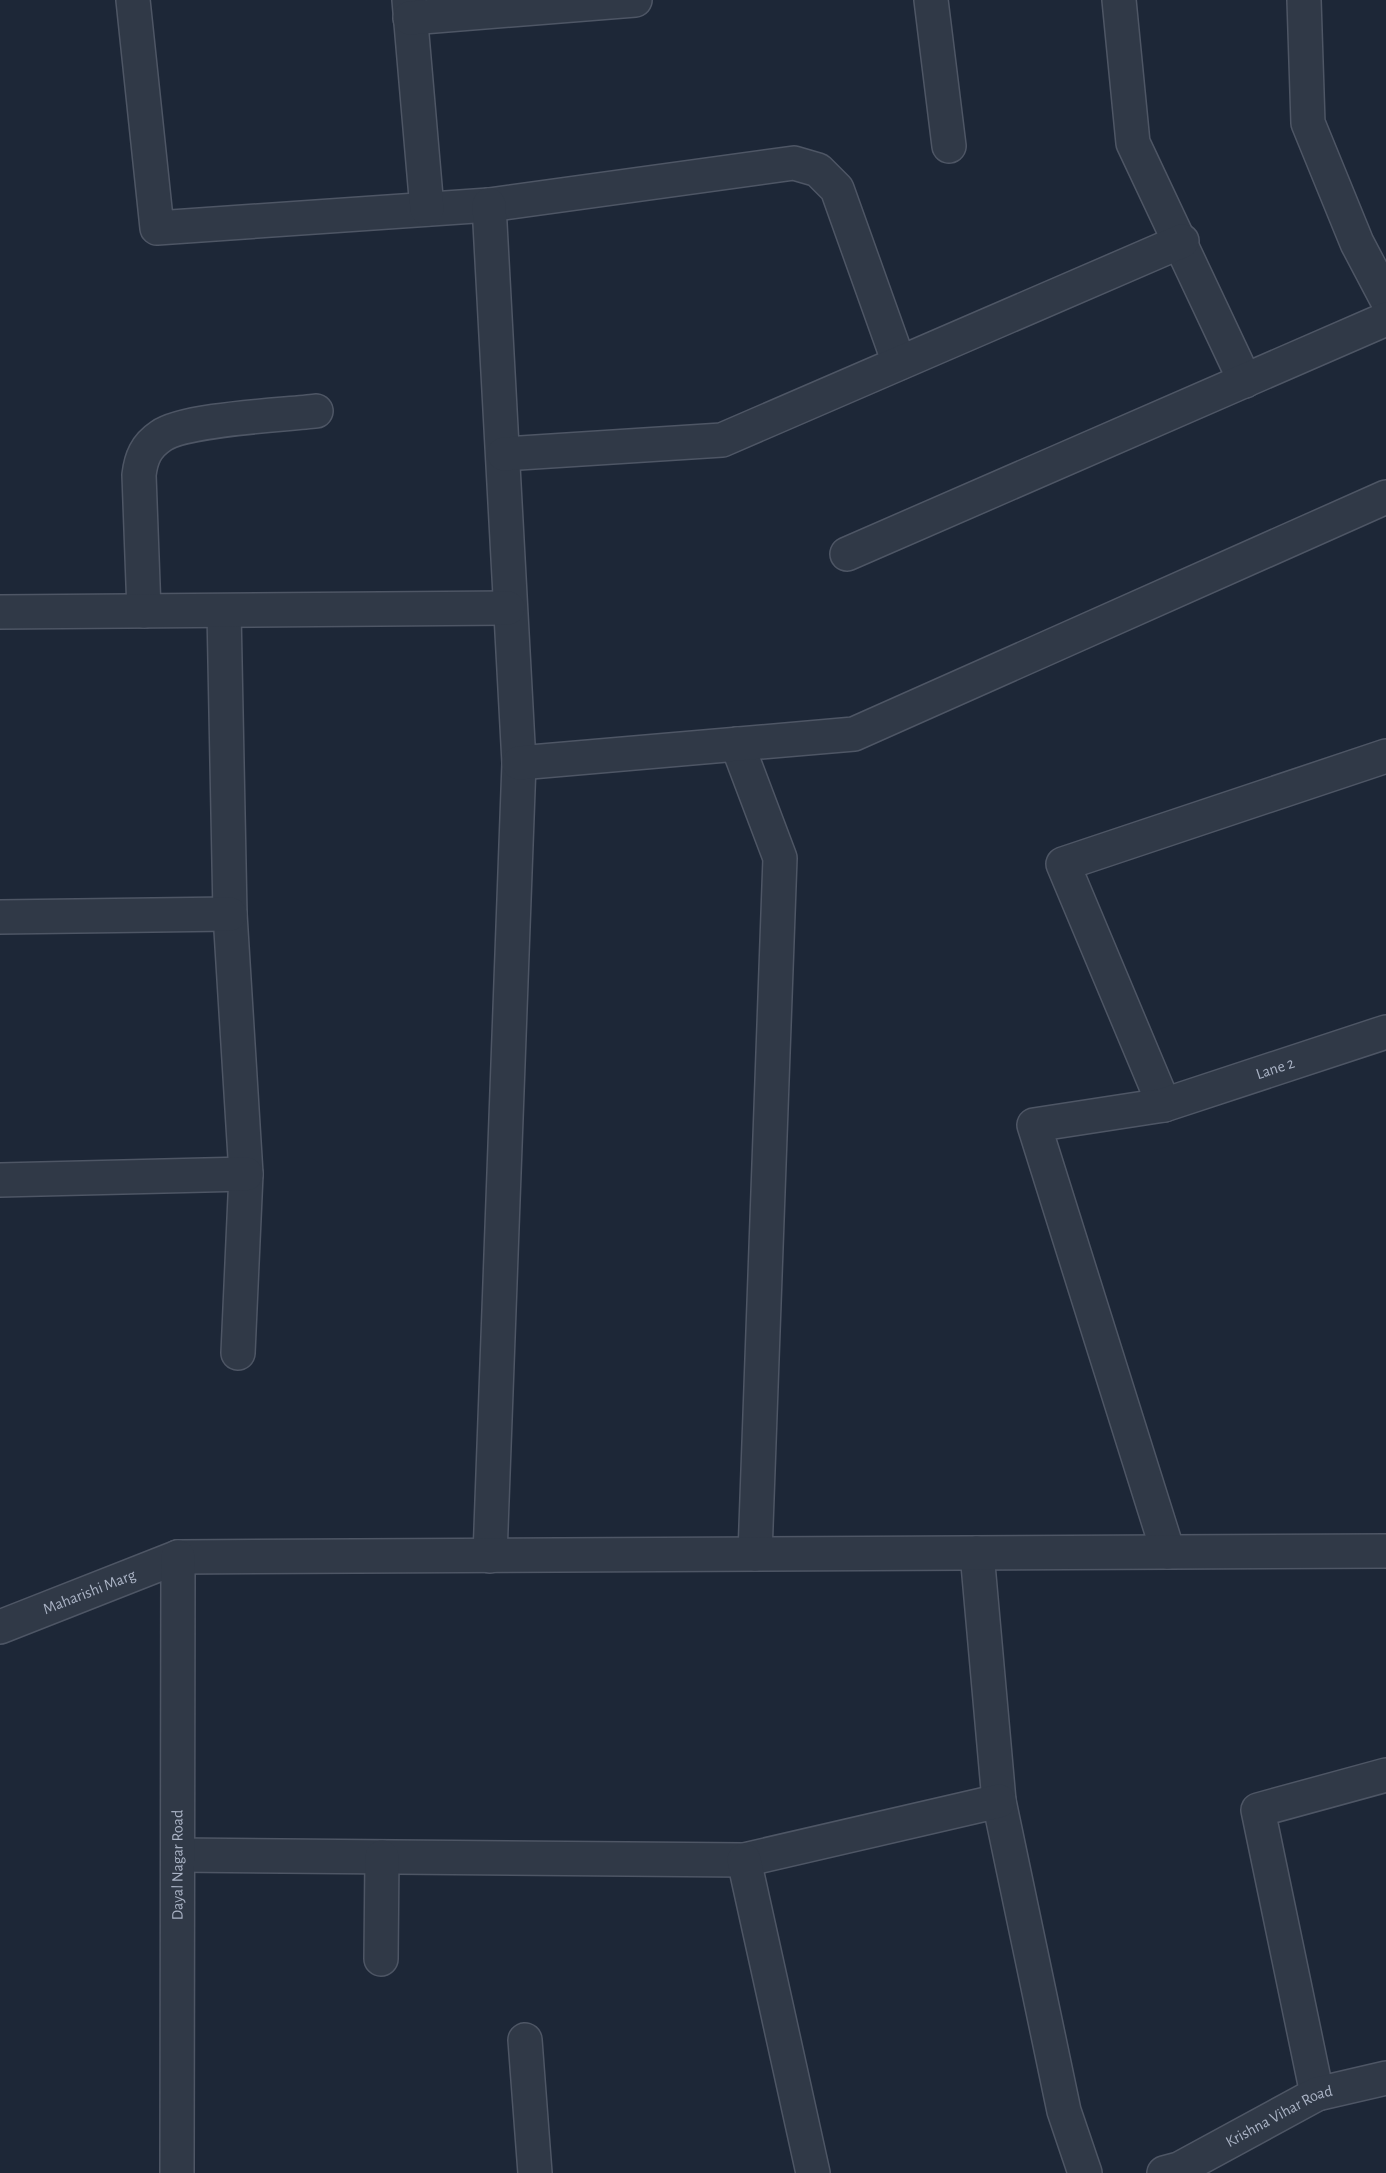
<svg xmlns="http://www.w3.org/2000/svg" width="1386" height="2173" font-family="'Alegreya Sans',sans-serif">
  <style>
    .lines { fill: none; stroke-linecap: round; stroke-linejoin: round }
    .minor-casing { stroke: #4e5665; stroke-width: 36 }
    .minor { stroke: #303947; stroke-width: 33 }
    .labels { text-anchor: middle; dominant-baseline: central; stroke-width: 5; stroke-linejoin: round; paint-order: stroke }
    .street-label { font-size: 16px; fill: #aab3c5; stroke: #161e2b }
  </style>
  <rect width="100%" height="100%" fill="#1d2737"/>
  <g class="lines">
    <defs>
      <g id="minor">
        <path d="M133,0L157,228L489,205L794,163L818,170L837,189L899,363"/>
        <path d="M409,0L427,209"/>
        <path d="M931,0L949,146"/>
        <path d="M1119,0L1133,143L1245,381"/>
        <path d="M1304,0L1308,123L1357,243L1386,298"/>
        <path d="M410,18L635,0"/>
        <path d="M489,205L519,763L490,1556"/>
        <path d="M504,454L722,440L1182,241"/>
        <path d="M847,554L1386,319"/>
        <path d="M144,611L139,475C141,458 146,446 161,436C184,419 284,415 316,411"/>
        <path d="M224,611L230,914L246,1174L238,1353"/>
        <path d="M0,612L508,608"/>
        <path d="M737,744L780,858L755,1554"/>
        <path d="M519,763L854,734L1386,497"/>
        <path d="M0,917L230,914"/>
        <path d="M1164,1105L1063,864L1386,756"/>
        <path d="M0,1180L246,1174"/>
        <path id="s1" d="M1168,1552L1034,1125L1164,1105L1386,1032"/>
        <path d="M977,1553L999,1801L1064,2111L1085,2173"/>
        <path id="s2" d="M0,1627L178,1557L1386,1551"/>
        <path d="M178,1855L744,1860L999,1801"/>
        <path d="M744,1860L813,2173"/>
        <path d="M381,1959L382,1857"/>
        <path d="M525,2040L535,2173"/>
        <path d="M1317,2094L1258,1810L1386,1775"/>
        <path id="s3" d="M177,2173L178,1557"/>
        <path id="s4" d="M1164,2173L1179,2169L1317,2094L1386,2078"/>
      </g>
    </defs>
    <use href="#minor" class="minor-casing"/>
    <use href="#minor" class="minor"/>
  </g>
  <g class="labels">
    <g class="street-label">
      <text stroke="none"><textPath href="#s1" startOffset="696">Lane 2</textPath></text>
      <text stroke="none"><textPath href="#s2" startOffset="96">Maharishi Marg</textPath></text>
      <text stroke="none"><textPath href="#s3" startOffset="308">Dayal Nagar Road</textPath></text>
      <text stroke="none"><textPath href="#s4" startOffset="129">Krishna Vihar Road</textPath></text>
    </g>
  </g>
</svg>
